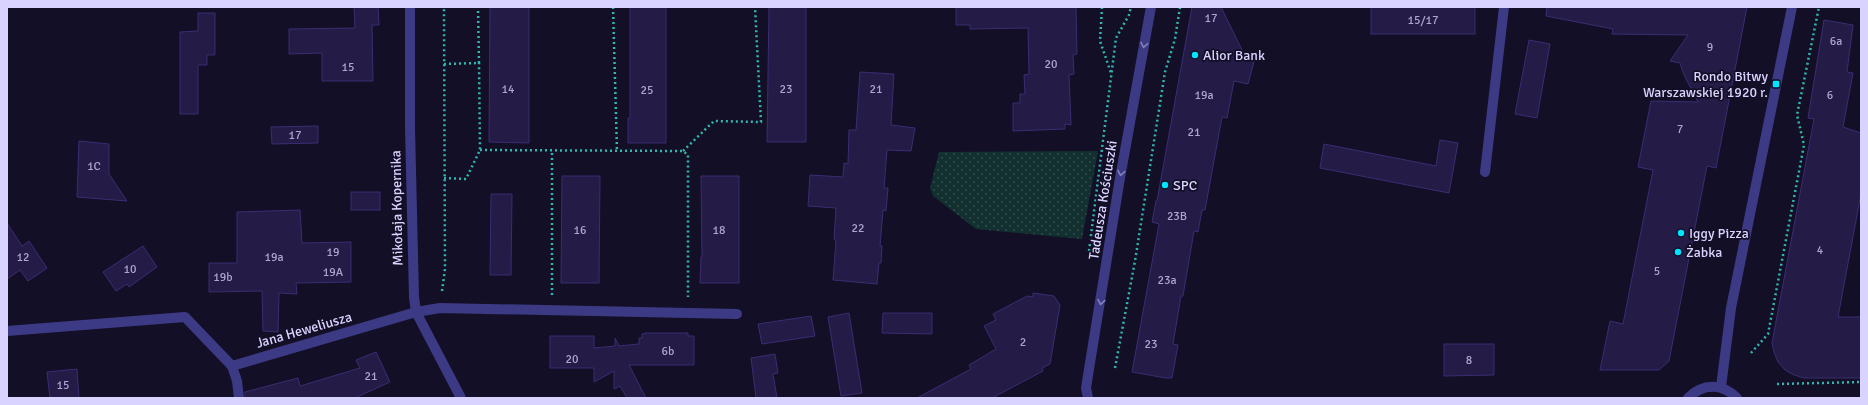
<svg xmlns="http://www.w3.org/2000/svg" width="1868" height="405" font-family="Signika,sans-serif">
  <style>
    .park { fill: url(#park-dots) }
    .building { fill: #241b47; stroke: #3b2d73 }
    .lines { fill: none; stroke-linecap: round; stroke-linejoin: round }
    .path { stroke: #2fb8b0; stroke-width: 2.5; stroke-dasharray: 2 3; stroke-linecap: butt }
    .minor { stroke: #3d3a85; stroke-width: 10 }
    .oneway { stroke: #837fbc }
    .poi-dot { fill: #00e5ff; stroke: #130f26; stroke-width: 1.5 }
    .labels { text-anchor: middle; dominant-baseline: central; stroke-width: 3.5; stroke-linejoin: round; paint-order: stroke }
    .number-label { font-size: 12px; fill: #aca6d1 }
    .poi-label { font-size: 14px; fill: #d9d4ff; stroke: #130f26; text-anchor: start }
    .street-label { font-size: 14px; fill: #d9d4ff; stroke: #130f26 }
  </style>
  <defs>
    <pattern id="park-dots" width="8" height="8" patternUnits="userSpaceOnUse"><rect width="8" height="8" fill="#12302f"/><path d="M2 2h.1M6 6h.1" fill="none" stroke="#344d4e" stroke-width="1.8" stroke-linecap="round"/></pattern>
  </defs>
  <rect width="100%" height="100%" fill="#130f26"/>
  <path class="park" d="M1098,151L1082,239L976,229L933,196L930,188L939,152Z"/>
  <g class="building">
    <path d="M354,7H378L379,25H372L373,81H322V53L289,54V29L355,28Z"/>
    <path d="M490,7H529V143L489,142Z"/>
    <path d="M630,7H666V143H628V118H630Z"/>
    <path d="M769,7H806V142H767Z"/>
    <path d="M956,7H1076L1077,54L1073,55L1074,74L1069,75L1071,125L1065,124V129L1013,131V103H1020V94H1025L1024,75L1029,74L1028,28L970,29V25H956Z"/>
    <path d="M1192,7H1221L1245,56L1255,58L1248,84L1234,81L1227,118L1222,117L1205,210H1202L1198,232L1194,231L1183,296H1181L1173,344L1178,345L1172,378H1166L1132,372L1159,224L1152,222L1156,201H1157Z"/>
    <rect x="1371" y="7" width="104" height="27"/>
    <path d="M1547,7H1747L1716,168L1707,166L1669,361L1659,370H1600L1610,321L1623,324L1653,170L1638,167L1651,101L1698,102L1684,75L1680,63L1670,61L1688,35L1612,34L1613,29L1546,16Z"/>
    <path d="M198,13H215V55H207V65H198V114H180V32L198,31Z"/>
    <path d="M1824,20L1853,25L1847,72L1853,73L1843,127L1861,133V194L1838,317H1861V378H1804L1794,375L1785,370L1778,362L1774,352L1772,343L1814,119L1808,118Z"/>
    <path d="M1529,40L1550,44L1537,118L1515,114Z"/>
    <path d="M860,72L894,74L891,125L915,128L911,151L887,150L884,188H888L886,211L883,210L880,246H882L881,263H879L877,284L833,280L836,241L834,239L836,208L808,206L810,175L843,177L844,163L848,164L849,130H856Z"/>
    <path d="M318,126V143L272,144L271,127Z"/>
    <path d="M1440,140L1458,143L1449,193L1320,168L1324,144L1436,166Z"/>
    <path d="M79,141L109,144V174L127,201L77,197Z"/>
    <path d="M562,176H600L599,283H561Z"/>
    <path d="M701,176H739V283H700L701,257H702Z"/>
    <rect x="351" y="192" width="29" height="18"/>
    <path d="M491,194H512L511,275H490Z"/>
    <path d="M300,210L302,243L351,242V282L296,283L297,294L279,293L278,332L263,331L262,291L209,292V263H237V212Z"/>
    <path d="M7,223L22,246L29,241L47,268L28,281L20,270L7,279Z"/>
    <path d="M143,246L157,267L129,287L127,284L116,291L103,272Z"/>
    <path d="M1033,293L1054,296L1060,305L1050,364L1042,368L1043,371L992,398H917L971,369L969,365L996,349L984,326L996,320L993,314L1027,296L1033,297Z"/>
    <path d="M849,313L862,393L841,396L828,317Z"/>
    <path d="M883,313H932V334L882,333Z"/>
    <path d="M811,316L815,336L762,344L758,324Z"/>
    <path d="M646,333H688V336H694V365H629L646,398H627L620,386L614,389V371L594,382V368H550V336H594V348L615,346V338L619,346L639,344V338H642V334Z"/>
    <path d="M1444,344H1494V375L1444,376Z"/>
    <path d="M376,352L390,382L355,398H245V392L298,378L300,386L360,368L356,360Z"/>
    <path d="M775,354L778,373L773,374L777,398H756L751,358Z"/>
    <path d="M77,369L79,398H50L47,372Z"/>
  </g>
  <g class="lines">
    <g class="path">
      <path d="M613,7L617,151"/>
      <path d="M1102,7L1100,41L1111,73"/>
      <path d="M444,64L479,63L478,7"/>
      <path d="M480,150L683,151L688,155V297"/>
      <path d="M683,151L714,121L761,122L755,7"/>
      <path d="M444,178L466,179L480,150L479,63"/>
      <path d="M1089,251L1116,38L1129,15L1131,7"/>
      <path d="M442,291L445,269L444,7"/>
      <path d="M552,295V151"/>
      <path d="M1751,353L1768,334L1804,145L1797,115L1819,7"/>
      <path d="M1115,368L1135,261L1165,72L1175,39L1180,7"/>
      <path d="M1777,384L1861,382"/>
    </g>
    <g class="minor">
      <path d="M410,7V128L414,297L416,312L461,398"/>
      <path d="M1485,172L1504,7"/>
      <path d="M7,331L185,317L232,366"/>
      <path d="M1721,387L1731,308L1792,7"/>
      <path d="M239,398L237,381L232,366L416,312L440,308L737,314"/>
      <path d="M1088,398L1086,388L1090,363L1120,178L1151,7"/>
      <path d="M1688,398C1703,383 1722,383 1737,398"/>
    </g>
  </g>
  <defs><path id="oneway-chevron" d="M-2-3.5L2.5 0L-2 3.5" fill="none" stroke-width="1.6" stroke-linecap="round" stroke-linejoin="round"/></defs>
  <g class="oneway">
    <use href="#oneway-chevron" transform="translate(1144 45) rotate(101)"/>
    <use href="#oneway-chevron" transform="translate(1121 173) rotate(100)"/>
    <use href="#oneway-chevron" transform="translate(1101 302) rotate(100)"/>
  </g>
  <g class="poi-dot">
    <circle cx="1195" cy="55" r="4"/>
    <rect x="1772" y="80" width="8" height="8" rx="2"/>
    <circle cx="1165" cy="185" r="4"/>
    <circle cx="1681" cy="233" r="4"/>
    <circle cx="1678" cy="252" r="4"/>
  </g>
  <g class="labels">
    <g class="number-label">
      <text x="1211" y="18">17</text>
      <text x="1423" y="20">15/17</text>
      <text x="1836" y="41">6a</text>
      <text x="1710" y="47">9</text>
      <text x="1051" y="64">20</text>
      <text x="348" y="67">15</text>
      <text x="508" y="89">14</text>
      <text x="786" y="89">23</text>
      <text x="876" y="89">21</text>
      <text x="647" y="90">25</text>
      <text x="1204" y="95">19a</text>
      <text x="1830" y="95">6</text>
      <text x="1680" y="129">7</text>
      <text x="1194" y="132">21</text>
      <text x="295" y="135">17</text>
      <text x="94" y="166">1C</text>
      <text x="1177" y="216">23B</text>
      <text x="858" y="228">22</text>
      <text x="580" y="230">16</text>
      <text x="719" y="230">18</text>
      <text x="1820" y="250">4</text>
      <text x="333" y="252">19</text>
      <text x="23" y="257">12</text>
      <text x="274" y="257">19a</text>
      <text x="130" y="269">10</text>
      <text x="1657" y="271">5</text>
      <text x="333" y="272">19A</text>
      <text x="223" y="277">19b</text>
      <text x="1167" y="280">23a</text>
      <text x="1023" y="342">2</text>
      <text x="1151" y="344">23</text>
      <text x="668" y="351">6b</text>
      <text x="572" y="359">20</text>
      <text x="1469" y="360">8</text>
      <text x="371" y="376">21</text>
      <text x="63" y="385">15</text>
    </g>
    <g class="poi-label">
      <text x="1203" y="55">Alior Bank</text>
      <text x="1768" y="76" text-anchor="end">Rondo Bitwy<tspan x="1768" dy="16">Warszawskiej 1920 r.</tspan></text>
      <text x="1173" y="185">SPC</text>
      <text x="1689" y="233">Iggy Pizza</text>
      <text x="1686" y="252">Żabka</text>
    </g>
    <g class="street-label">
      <text transform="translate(1103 200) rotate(-81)">Tadeusza Kościuszki</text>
      <text transform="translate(397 208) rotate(-91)">Mikołaja Kopernika</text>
      <text transform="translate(304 330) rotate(-16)">Jana Heweliusza</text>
    </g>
  </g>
  <rect width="1868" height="405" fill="none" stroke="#d9d4ff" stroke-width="16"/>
</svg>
